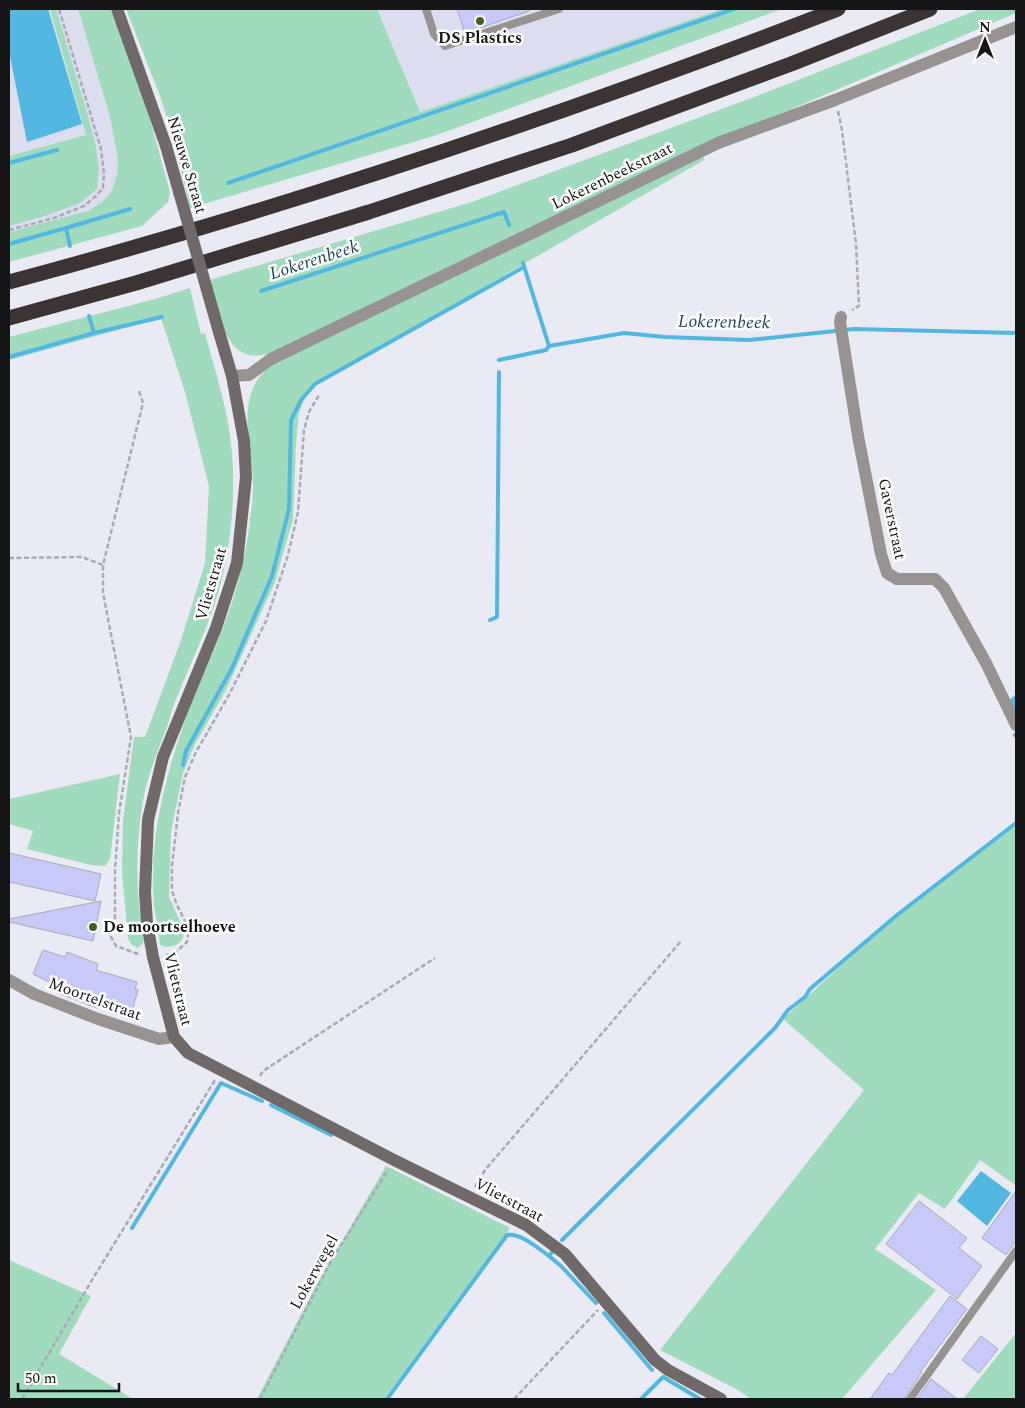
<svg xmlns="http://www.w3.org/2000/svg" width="1025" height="1408" font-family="Spectral,serif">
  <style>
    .built { fill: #dcddee }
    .green { fill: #a0dbbe }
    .water { fill: #53b8e0 }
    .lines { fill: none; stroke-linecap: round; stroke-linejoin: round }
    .stream { stroke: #53b8e0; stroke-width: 4 }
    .building { fill: #c7caf9; stroke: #a9aab2 }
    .path { stroke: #aaaab2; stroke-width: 2.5; stroke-dasharray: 5 2.5; stroke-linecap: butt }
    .lane { stroke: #979393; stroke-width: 8 }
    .street { stroke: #979393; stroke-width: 12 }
    .secondary { stroke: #706969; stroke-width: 12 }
    .highway { stroke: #3c3334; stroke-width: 15 }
    .secondary-bridge { stroke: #706969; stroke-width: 12 }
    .poi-dot { fill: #3d631d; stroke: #fff; stroke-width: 2 }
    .labels { text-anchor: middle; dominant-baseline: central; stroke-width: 5; stroke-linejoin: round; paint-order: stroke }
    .poi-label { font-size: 16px; font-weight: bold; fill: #161619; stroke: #fff }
    .street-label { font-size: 16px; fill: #161619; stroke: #fff }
    .water-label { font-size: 18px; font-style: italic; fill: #1c4758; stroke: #fff }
  </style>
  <rect width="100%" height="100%" fill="#eaeaf4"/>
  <g class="built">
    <path d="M9,9H78L110,117L118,160L117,174L112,191L102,202L88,211L9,232Z"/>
    <path d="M377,9H722L420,112Z"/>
  </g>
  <g class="green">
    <path d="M50,9H56L86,109L95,142L99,169L97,189L80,203L45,216L9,226V156L86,135Z"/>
    <path d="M78,9H110L124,42L150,119L170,192L168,202L142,226L9,262V232L88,211L102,202L112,191L117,174L118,160L110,117Z"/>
    <path d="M126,9H377L420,112L722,9H782L434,136L190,208L173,137L160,96Z"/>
    <path d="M980,9H1016V13L745,129L269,354C262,355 252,357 246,354C222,346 215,302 209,280L472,202L754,97Z"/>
    <path d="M703,156L704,160L326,378L307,392L299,413L296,443L293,519L275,582L226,690L194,746L183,773L171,832L169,897L184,930C185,944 171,950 160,945C157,923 152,900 153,878C153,824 167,773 184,723C195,690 212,658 224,625C238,588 247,551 251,512C253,502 253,491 253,481C252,448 237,404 261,375C265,370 271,366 275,362Z"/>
    <path d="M190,288L201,334L205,333C213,364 224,397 229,429C236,473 234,520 225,564C217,608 196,651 179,692C174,702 171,713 168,724C158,751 146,778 142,807C135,852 136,898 144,942L138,948L132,945L128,939L122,872L123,821L134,737H145L181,640L205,563L209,486L185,392L161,318L9,360V337L155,299Z"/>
    <path d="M120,774L110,859L105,866L91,865L27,849L33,831L9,824V799Z"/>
    <path d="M1016,824V1182L1014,1184L980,1160L945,1209L919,1193L875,1249L936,1290L842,1399H751L738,1390L660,1350L864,1090L783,1019L896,915Z"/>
    <path d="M386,1166L510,1228L384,1399H257L316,1286Z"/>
    <path d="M9,1260L91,1296L59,1354L133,1399H9Z"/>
    <path d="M1016,1333V1399H963Z"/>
  </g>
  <g class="water">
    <path d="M9,9H48L82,124L27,142L9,51Z"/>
    <path d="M981,1171L1011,1193L987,1226L957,1201Z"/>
  </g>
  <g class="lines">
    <g class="stream">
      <path d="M9,163L57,150"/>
      <path d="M228,183L734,9"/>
      <path d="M66,228L130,209"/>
      <path d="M9,244L66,228L70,246"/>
      <path d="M523,263L549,346L624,333L665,337L749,340L854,329L1016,333"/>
      <path d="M261,291L504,212L509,225"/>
      <path d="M89,316L94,333"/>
      <path d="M9,357L94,333L162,317"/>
      <path d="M499,360L546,350L549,346"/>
      <path d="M490,620L497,617L499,372"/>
      <path d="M1016,697L1012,700L1016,708"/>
      <path d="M1015,735L1016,736"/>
      <path d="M183,765L186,751L232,668L272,576L289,509L291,420L301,400L315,384L524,267"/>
      <path d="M271,1105L331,1135"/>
      <path d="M132,1228L221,1083L262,1101"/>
      <path d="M562,1240L775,1028L788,1010L805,997L810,989L897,915L1016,823"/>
      <path d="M549,1256L561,1266L596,1303"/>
      <path d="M604,1313L652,1370"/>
      <path d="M387,1399L507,1235C521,1233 538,1248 549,1256L552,1252"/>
      <path d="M641,1399L663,1377L700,1399"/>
    </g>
  </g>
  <g class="building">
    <path d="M457,9H529V11L465,33Z"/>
    <path d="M9,853L101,874L95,901L9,882Z"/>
    <path d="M101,901L93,941L9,922V919Z"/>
    <path d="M43,950L65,957L67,952L98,964L96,970L137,982L135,989L138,990L132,1011L100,1002L97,1008L57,993L59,987L33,974Z"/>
    <path d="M1016,1191V1241L1006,1255L982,1238Z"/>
    <path d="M919,1201L967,1238L959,1248L982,1266L957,1299L886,1244Z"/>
    <path d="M950,1296L967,1309L921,1371L922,1372L904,1399H870L889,1373L892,1375Z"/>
    <path d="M981,1336L998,1349L979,1373L962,1360Z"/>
    <path d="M931,1379L957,1399H917Z"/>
  </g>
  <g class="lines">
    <g class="path">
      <path d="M838,111L842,130L856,244L859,306L852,310"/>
      <path d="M9,230L54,218L84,206L96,196L103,188L104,174L101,149L59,9"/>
      <path d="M139,391L143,403L103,565V593L131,737L119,813L115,871V918L111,928V937L116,946L141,955"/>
      <path d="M9,558L82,557L103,565"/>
      <path d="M166,955L175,953L187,942L189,929L177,905L172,891V866L178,813L185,777L196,752L229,695L266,621L288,555L298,512L304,430L309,412L319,395"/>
      <path d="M260,1076L263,1071L435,958"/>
      <path d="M475,1187L485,1170L682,940"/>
      <path d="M22,1399L95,1275L215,1080"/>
      <path d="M260,1399L331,1261L388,1170"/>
      <path d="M514,1399L598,1310"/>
    </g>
    <g class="lane">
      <path d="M426,9L434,34L445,46L559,9"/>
      <path d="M910,1399L1016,1251"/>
    </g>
    <g class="street">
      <path d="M841,317L840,322L858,436L881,554L887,573L897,579H935L944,588L986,663L1016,725"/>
      <path d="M232,376L249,375L271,359L718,143L835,100L1016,27"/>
      <path d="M9,980L34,994L98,1019L159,1039L174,1037"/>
    </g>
    <g class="secondary">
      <path d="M117,9L166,146"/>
      <path d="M219,332L232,376L244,441L246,477L237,563L216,628L163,757L148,820L145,892L147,923L153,957L174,1037L188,1053L394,1160L526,1225L565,1254L655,1360L668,1370L721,1399"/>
    </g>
    <g class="highway">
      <path d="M9,282C290,207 566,114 838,9"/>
      <path d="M9,318L136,283L369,212L572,145L791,64L930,9"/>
    </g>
    <path class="secondary-bridge" d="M166,146L219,332"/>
  </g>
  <g class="poi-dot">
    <circle cx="480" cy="21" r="5"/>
    <circle cx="93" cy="927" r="5"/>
  </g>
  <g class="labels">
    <g class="poi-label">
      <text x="480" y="38">DS Plastics</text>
      <text x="103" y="927" text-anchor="start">De moortselhoeve</text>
    </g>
    <g class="street-label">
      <text transform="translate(187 165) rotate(73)">Nieuwe Straat</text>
      <text transform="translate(612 176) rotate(-26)">Lokerenbeekstraat</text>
      <text transform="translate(892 519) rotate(78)">Gaverstraat</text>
      <text transform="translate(211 584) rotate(-74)">Vlietstraat</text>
      <text transform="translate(178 989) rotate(76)">Vlietstraat</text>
      <text transform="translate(95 999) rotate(20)">Moortelstraat</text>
      <text transform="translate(509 1200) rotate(28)">Vlietstraat</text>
      <text transform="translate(314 1272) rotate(-61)">Lokerwegel</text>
    </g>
    <g class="water-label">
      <text transform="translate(314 260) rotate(-18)">Lokerenbeek</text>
      <text transform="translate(724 322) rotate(1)">Lokerenbeek</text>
    </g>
  </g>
  <rect width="1025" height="1408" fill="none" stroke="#161619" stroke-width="20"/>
  <g transform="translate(985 40)" stroke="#ffffff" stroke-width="4" paint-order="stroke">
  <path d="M0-4L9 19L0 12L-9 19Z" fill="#161619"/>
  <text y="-8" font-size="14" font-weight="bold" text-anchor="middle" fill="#161619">N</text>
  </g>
  <path d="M18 1383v8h101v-8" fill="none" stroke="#161619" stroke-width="2.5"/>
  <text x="25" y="1383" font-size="15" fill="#161619" stroke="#ffffff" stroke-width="4" paint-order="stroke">50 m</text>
</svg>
